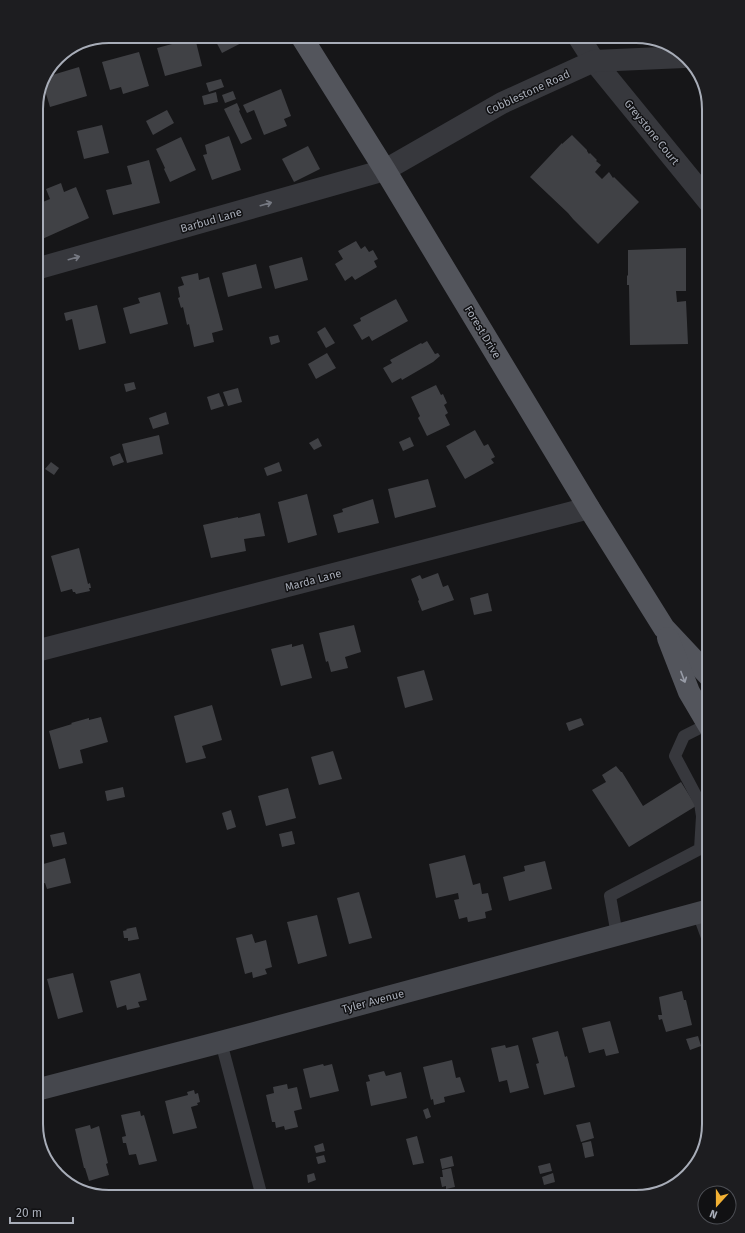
<svg xmlns="http://www.w3.org/2000/svg" width="745" height="1233" font-family="'Fira Sans',sans-serif">
<style>
.building{fill:#404145}
.lines{fill:none;stroke-linecap:round;stroke-linejoin:round}
.lane{stroke:#37383d;stroke-width:12}
.street{stroke:#37383d;stroke-width:22}
.secondary{stroke:#45474d;stroke-width:22}
.primary{stroke:#53555c;stroke-width:22}
.oneway{stroke:#757881}
.oneway2{stroke:#979ba6}
.labels{text-anchor:middle;stroke-width:3;stroke-linejoin:round;paint-order:stroke}
.street-label{font-size:11px;fill:#a8adb8;stroke:#111113}
.rim{fill:none;stroke:#a8adb8;stroke-width:2}
</style>
<rect width="100%" height="100%" fill="#161618"/>
<g class="building">
<path d="M213,36H248L249,39L222,53Z"/>
<path d="M195,38L202,66L165,76L157,48Z"/>
<path d="M139,52L149,86L123,94L121,87L110,90L102,62Z"/>
<path d="M79,67L87,96L50,107L44,87L49,76Z"/>
<path d="M221,79L224,87L209,92L206,83Z"/>
<path d="M281,89L291,116L284,119L287,126L264,135L254,110L247,113L243,105Z"/>
<path d="M233,91L236,99L225,103L222,95Z"/>
<path d="M216,92L218,102L204,105L202,96Z"/>
<path d="M237,103L240,110L239,111L252,139L241,144L224,109Z"/>
<path d="M167,110L174,123L153,135L146,121Z"/>
<path d="M102,125L109,153L84,159L77,131Z"/>
<path d="M572,135L587,150V151L589,154L590,153L597,160L596,161L601,165L595,172L602,179L609,172L613,178L614,177L639,202L598,244L573,219L568,213L530,177L562,143V144Z"/>
<path d="M229,136L241,170L212,180L203,155L207,154L205,145Z"/>
<path d="M181,137L196,170L170,182L164,169L165,168L156,149Z"/>
<path d="M308,146L320,169L294,182L282,159Z"/>
<path d="M149,160L160,203L113,215L106,190L132,184L127,166Z"/>
<path d="M61,183L64,192L76,187L89,218L40,240L36,230V216L42,214L38,204L50,199L46,189Z"/>
<path d="M356,241L361,249L365,246L369,252L373,250L378,259L374,261L377,267L355,280L352,276L345,281L335,264L343,259L338,251Z"/>
<path d="M686,248V291H676L677,302L686,301L688,344L630,345L629,285H627V276L628,275V250Z"/>
<path d="M302,257L308,280L275,289L269,266Z"/>
<path d="M256,264L262,288L228,297L222,273Z"/>
<path d="M198,273L199,280L209,277L223,330L212,333L214,342L194,347L189,324L187,325L183,307L181,308L178,298L180,297L178,287L184,285L181,277Z"/>
<path d="M160,292L168,324L130,334L123,308L140,303L138,298Z"/>
<path d="M396,299L408,321L372,341L369,336L362,340L353,325L361,321L360,318Z"/>
<path d="M97,305L106,343L79,350L72,319L66,321L64,313Z"/>
<path d="M325,327L335,343L326,348L317,332Z"/>
<path d="M278,335L280,342L271,345L269,337Z"/>
<path d="M427,341L435,354L438,353L440,356L433,362L402,380L401,378L392,383L383,368L392,363L390,360L421,343L422,344Z"/>
<path d="M327,353L336,368L316,379L308,364Z"/>
<path d="M134,382L136,389L126,392L124,384Z"/>
<path d="M436,385L441,395L443,394L447,403L444,405L448,413L445,415L450,425L427,436L418,418L420,416L411,397Z"/>
<path d="M238,388L242,402L228,406L223,392Z"/>
<path d="M219,393L224,406L211,410L207,397Z"/>
<path d="M166,412L169,424L153,429L149,418Z"/>
<path d="M475,430L484,446L488,444L495,457L491,459L494,463L465,479L446,446Z"/>
<path d="M159,435L163,454L127,463L122,444Z"/>
<path d="M410,437L414,446L403,451L399,442Z"/>
<path d="M318,438L322,446L314,450L309,443Z"/>
<path d="M120,453L124,462L113,466L110,457Z"/>
<path d="M51,462L59,468L54,475L45,469Z"/>
<path d="M279,462L282,471L267,476L264,468Z"/>
<path d="M428,479L436,507L395,518L388,489Z"/>
<path d="M307,494L317,535L288,543L278,502Z"/>
<path d="M373,499L379,523L338,533L333,515L343,512L342,509Z"/>
<path d="M260,513L265,536L244,539L246,551L211,558L203,525L238,517V518Z"/>
<path d="M79,548L88,584L90,583L91,588H89L90,591L76,594L75,592H73L72,589L61,592L51,556Z"/>
<path d="M438,573L443,587L448,585L454,600L422,611L418,601L419,600L411,579L420,575L422,579Z"/>
<path d="M488,593L492,611L474,615L470,598Z"/>
<path d="M354,625L361,652L345,657L348,668L331,672L328,661L326,662L319,633Z"/>
<path d="M292,644V647L303,644L312,678L281,686L271,649Z"/>
<path d="M424,670L433,700L405,708L397,677Z"/>
<path d="M212,705L222,740L202,746L206,758L186,763L174,716Z"/>
<path d="M101,717L108,742L80,750L83,763L59,769L49,731L72,724L71,723L89,718V720Z"/>
<path d="M581,718L584,725L569,731L566,723Z"/>
<path d="M333,751L342,779L319,785L311,757Z"/>
<path d="M616,766L621,772H622L643,806L681,782L696,806L629,847L592,790L606,782L602,775Z"/>
<path d="M123,787L125,797L107,801L105,791Z"/>
<path d="M288,788L296,818L266,826L258,796Z"/>
<path d="M231,810L236,827L227,830L222,813Z"/>
<path d="M292,831L295,844L282,847L279,834Z"/>
<path d="M64,832L67,844L53,847L50,835Z"/>
<path d="M465,855L473,885L480,883L482,894L488,893L492,910L485,912L486,918L468,922L467,917L459,919L454,900L459,899L458,893L436,898L429,864Z"/>
<path d="M65,858L71,883L47,889L45,883L36,885V866Z"/>
<path d="M545,861L552,889L509,901L503,877L525,871L524,866Z"/>
<path d="M359,892L372,938L349,944L337,898Z"/>
<path d="M317,915L327,956L298,964L287,922Z"/>
<path d="M136,927L139,939L128,941V938H124L123,931L127,930L126,929Z"/>
<path d="M252,934L255,943L266,940L272,967L265,969L267,974L253,978L252,972L245,974L236,938Z"/>
<path d="M73,973L83,1012L58,1019L47,979Z"/>
<path d="M140,973L147,1000L138,1002L140,1007L127,1010L126,1005L117,1008L110,981Z"/>
<path d="M682,991L684,1000H686L692,1025L666,1032L662,1019L659,1020L658,1015H662L659,997Z"/>
<path d="M610,1021L619,1053L606,1056L604,1049L589,1053L582,1028Z"/>
<path d="M558,1031L565,1057L567,1056L575,1087L544,1095L536,1064L539,1063L532,1038Z"/>
<path d="M698,1036L701,1046L690,1050L686,1039Z"/>
<path d="M505,1045L506,1048L518,1045L529,1088L510,1093L507,1080L499,1082L491,1048Z"/>
<path d="M452,1060L456,1078L460,1077L465,1092L444,1097L445,1102L434,1105L433,1099L431,1100L423,1067Z"/>
<path d="M323,1064L324,1066L332,1064L339,1091L310,1098L303,1069Z"/>
<path d="M384,1071L386,1076L401,1072L407,1098L371,1106L366,1082L370,1081L368,1075Z"/>
<path d="M287,1084L288,1089L297,1087L302,1109L294,1111L298,1127L285,1130L284,1126L276,1128L275,1122H272L266,1095L274,1093L273,1087Z"/>
<path d="M194,1090L195,1094L198,1093L200,1102L197,1103L198,1105L191,1107L197,1128L173,1134L165,1101L188,1095L187,1092Z"/>
<path d="M428,1108L431,1117L426,1119L423,1110Z"/>
<path d="M140,1111L141,1116L144,1115L157,1161L139,1165L136,1154L129,1155L126,1143H123L122,1137L126,1136L121,1115Z"/>
<path d="M590,1122L594,1138L581,1142L576,1125Z"/>
<path d="M90,1125L91,1129L99,1126L108,1163L106,1164L109,1175L89,1181L85,1168H84L75,1129Z"/>
<path d="M417,1136L424,1163L413,1165L406,1139Z"/>
<path d="M591,1141L594,1156L585,1158L582,1143Z"/>
<path d="M323,1143L325,1151L316,1153L314,1146Z"/>
<path d="M324,1155L326,1162L318,1164L316,1157Z"/>
<path d="M452,1156L454,1166L442,1169L440,1159Z"/>
<path d="M550,1163L552,1171L540,1174L538,1166Z"/>
<path d="M61,1167L65,1180L54,1169Z"/>
<path d="M451,1168L455,1187L446,1189V1186L442,1187L440,1177H443L442,1170Z"/>
<path d="M314,1173L316,1180L308,1183L307,1175Z"/>
<path d="M553,1173L555,1182L544,1185L542,1177Z"/>
</g>
<g class="lines">
<g class="lane">
<path d="M698,913L709,943"/>
<path d="M617,935L610,896L700,849L702,816L700,803L675,756L684,736L708,724"/>
<path d="M221,1042L262,1197"/>
</g>
<g class="street">
<path d="M578,36L594,61L709,202"/>
<path d="M36,269L385,170L502,103L594,61L684,57"/>
<path d="M36,651L589,508"/>
</g>
<path class="secondary" d="M36,1090L221,1042L709,910"/>
<g class="primary">
<path d="M301,36L385,170L589,508L664,628L709,676"/>
<path d="M668,638L689,692L709,726"/>
</g>
</g>
<defs><path id="oneway-shaft" d="M-6 0H5M1.5-3L5.5 0L1.5 3" fill="none" stroke-width="1.6" stroke-linecap="round" stroke-linejoin="round"/></defs>
<g class="oneway">
<use href="#oneway-shaft" transform="translate(266 204) rotate(-16)"/>
<use href="#oneway-shaft" transform="translate(74 258) rotate(-16)"/>
</g>
<use class="oneway2" href="#oneway-shaft" transform="translate(683 677) rotate(69)"/>
<g class="labels">
<g class="street-label">
<text transform="translate(528 92) rotate(-25)" y="4">Cobblestone Road</text>
<text transform="translate(652 132) rotate(51)" y="4">Greystone Court</text>
<text transform="translate(211 220) rotate(-16)" y="4">Barbud Lane</text>
<text transform="translate(483 332) rotate(59)" y="4">Forest Drive</text>
<text transform="translate(313 580) rotate(-15)" y="4">Marda Lane</text>
<text transform="translate(373 1001) rotate(-15)" y="4">Tyler Avenue</text>
</g>
</g>
<path d="M0 0H745V1233H0ZM109 43H636A66 66 0 0 1 702 109V1124A66 66 0 0 1 636 1190H109A66 66 0 0 1 43 1124V109A66 66 0 0 1 109 43Z" fill="#1d1d20" fill-rule="evenodd"/>
<path class="rim" d="M109 43H636A66 66 0 0 1 702 109V1124A66 66 0 0 1 636 1190H109A66 66 0 0 1 43 1124V109A66 66 0 0 1 109 43Z"/>
<g transform="translate(717 1205) rotate(201)"><circle r="19" fill="#111113" stroke="#4d4f55"/>
<path d="M0-3L7 15L0 10L-7 15Z" fill="#f2b134"/>
<text y="-6" font-size="11" font-weight="bold" text-anchor="middle" fill="#a8adb8">N</text>
</g>
<path d="M10 1217v6h63v-6" fill="none" stroke="#a8adb8" stroke-width="2"/>
<text x="16" y="1217" font-size="12" fill="#a8adb8" stroke="#111113" stroke-width="3" paint-order="stroke">20 m</text>
</svg>
